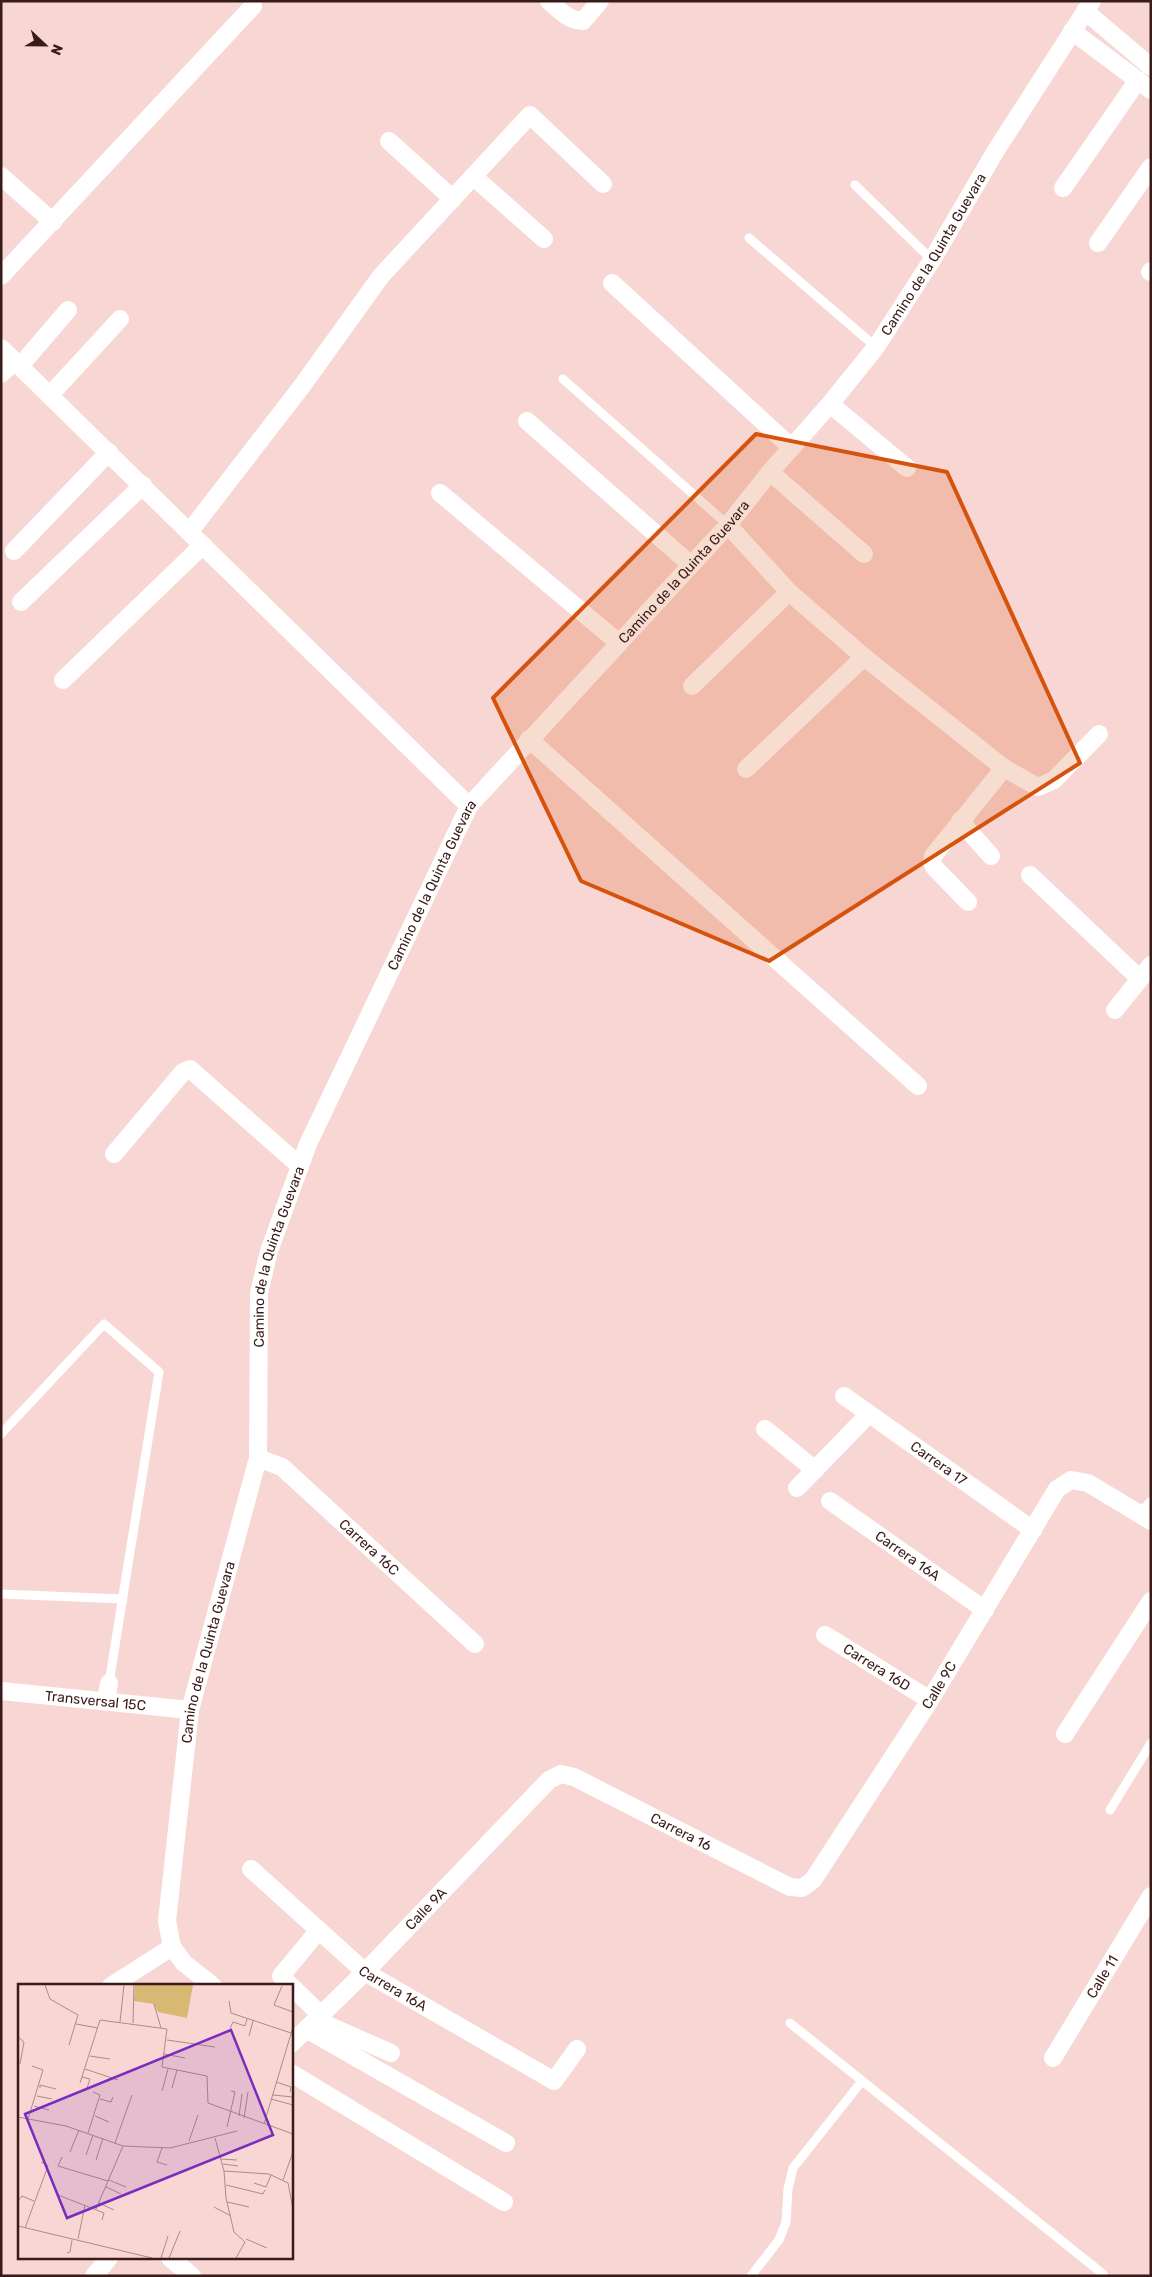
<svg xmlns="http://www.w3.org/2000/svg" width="1152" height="2277" font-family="Rubik,sans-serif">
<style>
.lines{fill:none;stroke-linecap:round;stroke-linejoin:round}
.service{stroke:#fff;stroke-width:9}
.minor{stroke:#fff;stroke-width:18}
.marked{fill:#d6530d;fill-opacity:0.2;stroke:#d6530d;stroke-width:4;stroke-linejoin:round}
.labels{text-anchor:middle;stroke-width:4;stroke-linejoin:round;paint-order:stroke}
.street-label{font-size:14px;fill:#391b19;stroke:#f8d6d3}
.inset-road{fill:none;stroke:#ac8b89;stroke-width:1}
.view{fill:#7b2cbf;fill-opacity:0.15;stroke:#7b2cbf;stroke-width:2.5}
.inset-edge{fill:none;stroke:#391b19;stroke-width:2.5}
</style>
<rect width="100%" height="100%" fill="#f8d6d3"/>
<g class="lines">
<g class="service">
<path d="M855,185L932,260"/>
<path d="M749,238L876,347"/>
<path d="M563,379L728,525"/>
<path d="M1,1434L104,1324L159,1372L109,1683"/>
<path d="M1140,1513L1151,1501"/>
<path d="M1,1594L123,1599"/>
<path d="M1110,1810L1151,1743"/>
<path d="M790,2023L1103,2274"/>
<path d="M751,2276L779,2240L786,2222L788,2189L793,2168L862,2081"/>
</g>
<g class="minor">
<path d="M549,1C560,11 568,20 583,21L600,1"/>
<path d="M1085,11L1151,67"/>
<path d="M1072,31L1151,90"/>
<path d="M389,141L453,199"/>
<path d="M1,176L53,222"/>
<path d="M474,177L544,239"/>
<path d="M1063,188L1138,80"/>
<path d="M1098,243L1151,167"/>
<path d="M1150,272L1151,271"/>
<path d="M1,276L253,6"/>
<path d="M612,283L792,448"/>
<path d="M1,348L469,806"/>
<path d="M20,366L68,310"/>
<path d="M1,374L15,361"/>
<path d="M50,395L120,319"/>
<path d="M830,404L907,468"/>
<path d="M527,421L690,564"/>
<path d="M770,472L864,554"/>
<path d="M440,493L619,643"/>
<path d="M728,525L789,592L864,657L1004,768L1038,787L1054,780L1099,734"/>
<path d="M190,531L302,386L381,276L530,115L603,184"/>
<path d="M14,551L109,452"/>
<path d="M21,602L143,485"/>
<path d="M63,680L203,545"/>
<path d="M692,686L789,592"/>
<path d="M529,739L918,1086"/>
<path d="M746,769L864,657"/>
<path d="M960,821L991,856"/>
<path d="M1030,875L1139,978"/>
<path d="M968,902L934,867L932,862L933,856L1004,768"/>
<path d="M1115,1010L1151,965"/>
<path d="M114,1154L183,1072L190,1069L300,1166"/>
<path id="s1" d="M844,1396L1033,1530"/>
<path d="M765,1429L815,1470"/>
<path id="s2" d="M258,1458L282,1467L475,1644"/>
<path d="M797,1488L869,1414"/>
<path id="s3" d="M830,1501L985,1610"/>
<path id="s4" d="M825,1635L930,1700"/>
<path id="s5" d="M1,1691L190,1710"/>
<path d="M106,1700L109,1683"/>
<path d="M1065,1734L1151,1601"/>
<path id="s6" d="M251,1869L365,1972L554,2081L577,2049"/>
<path d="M111,1986L172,1947"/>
<path id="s7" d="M213,1986L184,1963L172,1947L167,1921L190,1710L258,1458L259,1293L269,1251L308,1144L469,806L728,525L770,472L830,404L876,347L932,260L995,152L1092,1"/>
<path d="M291,1986L281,1976L319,1930"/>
<path d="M291,1986L321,2015"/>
<path d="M316,2020L391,2053"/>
<path d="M306,2029L506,2143"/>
<path id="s8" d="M291,2044L365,1972L549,1780L561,1774L574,1777L790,1887L802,1888L813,1880L930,1700L1057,1489L1071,1480L1088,1483L1151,1521"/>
<path id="s9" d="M1053,2058L1151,1896"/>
<path d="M291,2073L504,2202"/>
<path d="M170,2258L192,2276"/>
<path d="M94,2276L109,2258"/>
</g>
</g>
<path class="marked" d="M756,434L947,472L1080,763L769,961L581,881L493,698Z"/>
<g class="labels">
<g class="street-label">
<text dy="5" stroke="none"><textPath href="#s7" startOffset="1976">Camino de la Quinta Guevara</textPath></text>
<text dy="5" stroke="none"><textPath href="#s7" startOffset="1571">Camino de la Quinta Guevara</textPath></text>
<text dy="5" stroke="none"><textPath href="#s7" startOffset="1166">Camino de la Quinta Guevara</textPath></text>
<text dy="5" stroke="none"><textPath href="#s7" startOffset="761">Camino de la Quinta Guevara</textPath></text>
<text dy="5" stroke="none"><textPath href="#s1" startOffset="116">Carrera 17</textPath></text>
<text dy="5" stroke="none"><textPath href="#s2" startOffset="144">Carrera 16C</textPath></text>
<text dy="5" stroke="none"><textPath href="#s3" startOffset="95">Carrera 16A</textPath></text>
<text dy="5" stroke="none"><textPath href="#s7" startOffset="356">Camino de la Quinta Guevara</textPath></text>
<text dy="5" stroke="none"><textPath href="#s4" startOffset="61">Carrera 16D</textPath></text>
<text dy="5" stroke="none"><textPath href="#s8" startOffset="896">Calle 9C</textPath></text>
<text dy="5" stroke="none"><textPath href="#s5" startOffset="95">Transversal 15C</textPath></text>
<text dy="5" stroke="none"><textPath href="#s8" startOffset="516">Carrera 16</textPath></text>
<text dy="5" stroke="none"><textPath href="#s8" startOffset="191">Calle 9A</textPath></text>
<text dy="5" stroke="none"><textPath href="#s9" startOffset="95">Calle 11</textPath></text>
<text dy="5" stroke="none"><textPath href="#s6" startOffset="186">Carrera 16A</textPath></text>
</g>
</g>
<g transform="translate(18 1984)">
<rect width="275" height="275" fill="#f8d6d3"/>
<path d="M117,1H175L169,34L140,28L136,20L116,17Z" fill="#d9b874"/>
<path class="inset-road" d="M27,1L32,15L60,31L51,61M264,2L256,21L275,28M211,17L213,29L273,49M136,20L143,44M102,38L106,1M115,39L116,1M58,40L80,44M212,44L215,38L227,42L229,35M231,52L235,37M0,53L6,58L2,80M149,56L197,63M146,70L167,74M72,72L92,75M67,85L100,96M64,93L72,95L69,104M258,98L273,103L272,108M62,99L82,36L149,45L144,83L189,92L190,119L275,150M22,104V101L38,105M154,104L159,86M144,107L150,85M255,111L275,113M19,112L34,115M82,115L93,118L95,113M253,115L275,121M16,122L31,126M77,132L91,138M221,132L224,110M0,133L48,142L105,162L152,164L219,147M226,134L230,108M10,135L25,86L14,82M246,140L275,43M209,143L217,108L213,107M70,149L82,111L75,108M197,154L206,187L208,214L216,248L227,258L218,274M171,157L180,131M97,159L114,111M144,164L139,178L149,181M52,168L61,146M68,171L75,151M44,173L40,182L90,197M203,175L219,176M78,176L85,154M205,180L220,182M206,187L251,190L270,199L275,225M91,196L108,203M265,196L275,168M236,199L248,203L253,191M208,201L245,210L247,206M88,203L103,210M40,211L86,229L84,236M0,217L4,212L16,217M209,218L231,223M81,219L96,226M196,223L213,232M78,225L105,162M0,242L134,274M7,244L30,182L23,178M60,255L67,221M228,255L249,264M49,269L52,268L54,256M143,274L150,252M151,274L162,247"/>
<path class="view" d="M213,46L255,151L49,234L7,130Z"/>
<rect width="275" height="275" class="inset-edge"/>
</g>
<rect width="1152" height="2277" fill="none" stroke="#391b19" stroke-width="5"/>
<g transform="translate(45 45) rotate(112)" stroke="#f8d6d3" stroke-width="4" paint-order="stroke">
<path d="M0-4L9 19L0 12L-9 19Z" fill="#391b19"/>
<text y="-8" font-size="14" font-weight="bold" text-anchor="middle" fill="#391b19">N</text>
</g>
</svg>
